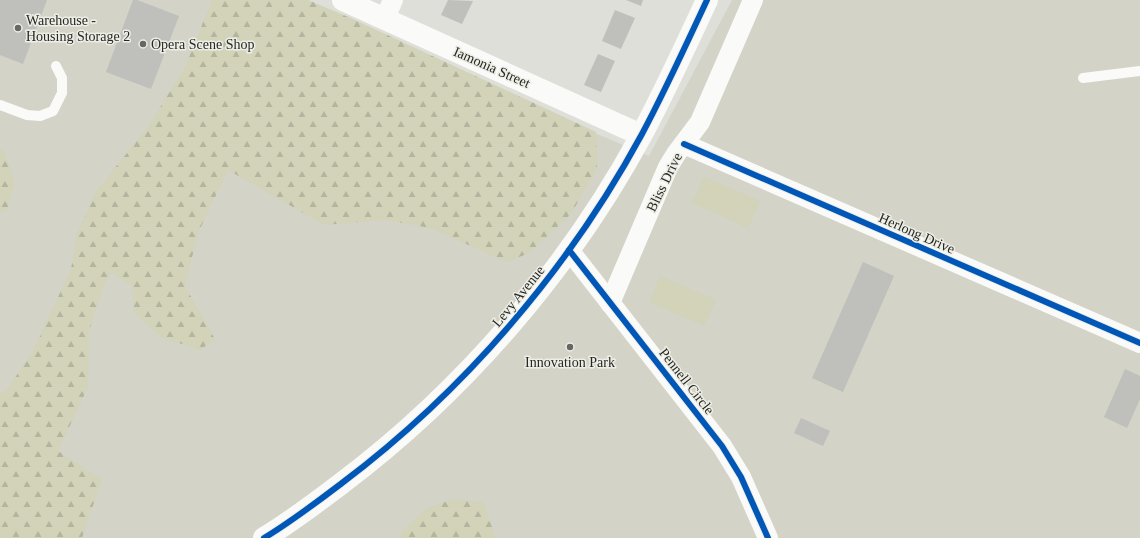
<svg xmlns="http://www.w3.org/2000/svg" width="1140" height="538" font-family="'Times New Roman',serif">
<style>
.built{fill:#d3d3c8}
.green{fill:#d2d3b8}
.forest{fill:url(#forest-firs)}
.building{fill:#bfbfbc}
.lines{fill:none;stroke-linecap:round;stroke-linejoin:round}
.service{stroke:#fafaf9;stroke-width:10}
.minor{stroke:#fafaf9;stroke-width:20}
.tertiary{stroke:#fafaf9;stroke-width:22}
.cycleway-casing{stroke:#edeee5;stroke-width:8}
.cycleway{stroke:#0057b8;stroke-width:6}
.poi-dot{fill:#676763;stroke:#edeee5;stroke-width:1.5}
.labels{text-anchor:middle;stroke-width:3;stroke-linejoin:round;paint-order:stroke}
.poi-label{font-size:14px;fill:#262623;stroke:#edeee5;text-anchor:start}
.street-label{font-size:14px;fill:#262623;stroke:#edeee5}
</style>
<defs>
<pattern id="forest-firs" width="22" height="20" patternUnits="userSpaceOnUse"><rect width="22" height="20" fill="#d2d3b8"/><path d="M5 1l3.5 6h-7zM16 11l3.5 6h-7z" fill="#b4b59e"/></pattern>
</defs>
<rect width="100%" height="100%" fill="#dfdfda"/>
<path class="built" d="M0,0H283L649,156L732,0H1140V538H0Z"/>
<g class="green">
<path d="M704,177L760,201L748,228L692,203Z"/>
<path d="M660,276L716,300L704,326L649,302Z"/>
</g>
<g class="forest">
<path d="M212,0H308L353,19L596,132L597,168L571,214L529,253L507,262L430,228L386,220L324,225L228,170L198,233L185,286L215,339L200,350L161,337L134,313L132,286L111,272L104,285L89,331L88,387L58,451L102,479L82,538H0V393L6,391L33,351L71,269L77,233L97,190L148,127L185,67Z"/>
<path d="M0,149L5,153L15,183L7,210L0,212Z"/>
<path d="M454,499L483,502L496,538H401V532L427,508Z"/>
</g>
<g class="building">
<path d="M0,0H47L23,64L0,55Z"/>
<path d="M133,0H137L179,16L151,89L106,72Z"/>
<path d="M448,0L473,1L462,24L441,15Z"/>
<path d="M626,0H643L641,6Z"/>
<path d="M615,10L635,18L621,49L602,41Z"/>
<path d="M598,54L615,61L601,92L584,85Z"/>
<path d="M863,262L894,276L843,392L812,378Z"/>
<path d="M1125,369L1140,376V399L1127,428L1104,417Z"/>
<path d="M801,418L830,431L823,446L794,433Z"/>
</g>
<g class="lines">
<g class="service">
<path d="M1083,78L1140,71"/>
<path d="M0,105L27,115L40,116L53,111L62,93V78L56,66"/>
</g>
<g class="minor">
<path d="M385,18L393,0"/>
<path d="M684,144L1140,343"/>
<path d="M569,250L722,446L741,477L768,538"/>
<path d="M610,303L668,167L676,154L700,122L753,0"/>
</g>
<g class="tertiary">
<path d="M343,0L641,135"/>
<path d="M264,538C291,522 317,502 342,483C464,391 569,269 642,134C665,91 686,45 707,0"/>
</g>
<g class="cycleway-casing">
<g id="cycleway">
<path d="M684,144L1140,343"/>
<path d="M569,250L722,446L741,477L768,538"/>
<path d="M264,538C291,522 317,502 342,483C464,391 569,269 642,134C665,91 686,45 707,0"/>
</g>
</g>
<use href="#cycleway" class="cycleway"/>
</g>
<g class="poi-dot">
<circle cx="18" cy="28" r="4"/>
<circle cx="143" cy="44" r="4"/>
<circle cx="570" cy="347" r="4"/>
</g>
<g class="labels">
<g class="poi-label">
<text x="26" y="25">Warehouse -<tspan x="26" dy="16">Housing Storage 2</tspan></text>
<text x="151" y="49">Opera Scene Shop</text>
<text x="570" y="367" text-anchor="middle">Innovation Park</text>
</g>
<g class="street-label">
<text transform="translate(492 67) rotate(24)" y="5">Iamonia Street</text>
<text transform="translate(664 182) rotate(-64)" y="5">Bliss Drive</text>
<text transform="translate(917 233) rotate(24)" y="5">Herlong Drive</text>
<text transform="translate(518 296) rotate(-51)" y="5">Levy Avenue</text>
<text transform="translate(687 381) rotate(52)" y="5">Pennell Circle</text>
</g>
</g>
</svg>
